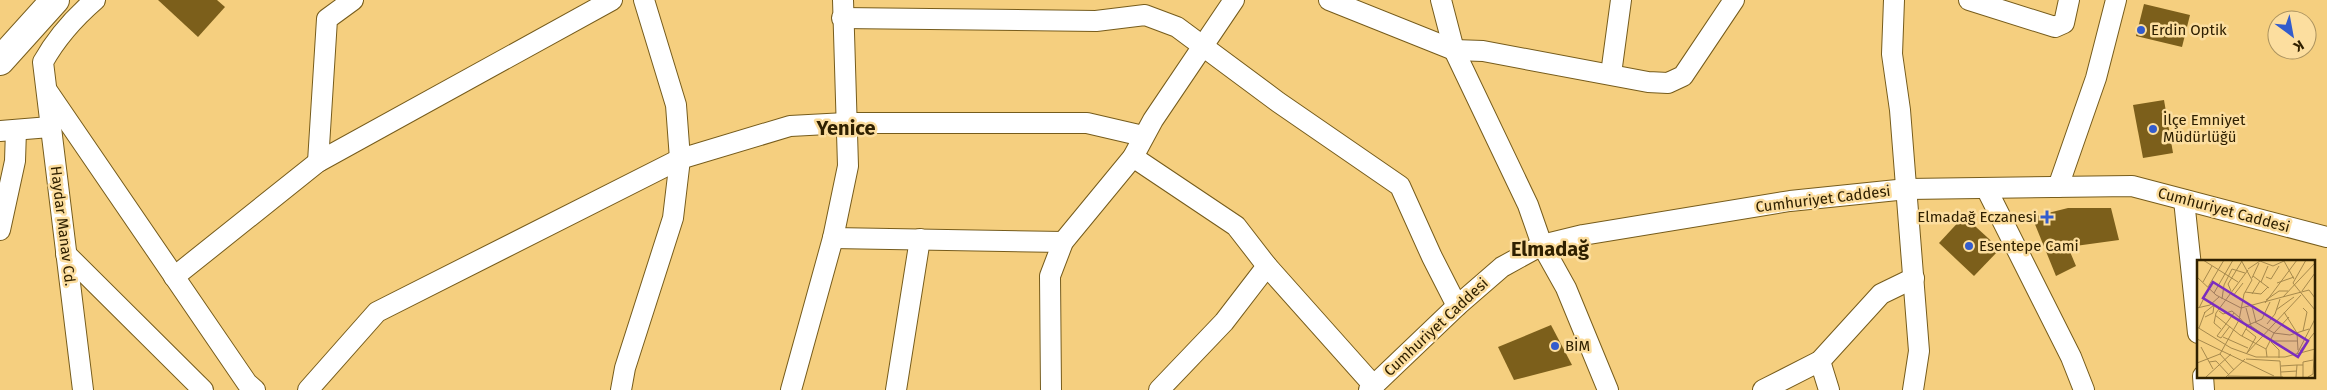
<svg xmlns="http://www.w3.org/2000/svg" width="2327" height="390" font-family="'Fira Sans',sans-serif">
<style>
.building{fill:#7c5f1b}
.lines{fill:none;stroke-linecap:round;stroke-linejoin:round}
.minor-casing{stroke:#765c1c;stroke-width:22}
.highway-casing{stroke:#765c1c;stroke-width:30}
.minor{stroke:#fff;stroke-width:20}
.highway{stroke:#fff;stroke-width:28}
.poi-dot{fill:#335ccc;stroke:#fcde9f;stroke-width:2}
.labels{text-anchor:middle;stroke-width:5;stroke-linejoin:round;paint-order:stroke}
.poi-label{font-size:15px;fill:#2f2000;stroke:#fcde9f;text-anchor:start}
.street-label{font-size:15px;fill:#2f2000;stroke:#fcde9f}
.district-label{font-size:20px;font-weight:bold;fill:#2f2000;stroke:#fcde9f}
.inset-road{fill:none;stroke:#a6894c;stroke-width:1}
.view{fill:#7b2cbf;fill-opacity:0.15;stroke:#7b2cbf;stroke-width:2.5}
.inset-edge{fill:none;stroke:#2f2000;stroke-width:2.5}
</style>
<rect width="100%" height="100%" fill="#f5cf7f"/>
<g class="building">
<path d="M158,0H217L225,7L198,37Z"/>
<path d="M2144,4L2190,15L2182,47L2136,36Z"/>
<path d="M2164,100L2173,153L2143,158L2133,105Z"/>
<path d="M2068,208H2111L2119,240L2068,247L2076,266L2056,276L2032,217Z"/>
<path d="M1964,216L2000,249L1974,276L1939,243Z"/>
<path d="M1551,325L1572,365L1514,380L1498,347Z"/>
</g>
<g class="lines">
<g class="minor-casing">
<g id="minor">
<path d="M1329,0L1454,50L1483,51L1648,82L1668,83L1683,76L1734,0"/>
<path d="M1441,0L1454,50L1528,205L1542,245L1566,288L1608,390"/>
<path d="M1894,0L1892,54L1900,110L1919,351L1913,390"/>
<path d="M1969,0L2055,27L2064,23L2069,0"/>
<path d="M842,18L1096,21L1145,15L1177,27L1278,102L1400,186L1432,257L1457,306"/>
<path d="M1611,74L1621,0"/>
<path d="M48,92L247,383L255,390"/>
<path d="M0,131L50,127"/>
<path d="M1133,157L1236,226L1267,266L1374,386"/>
<path d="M318,162L327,19L353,0"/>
<path d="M2058,187L2096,78L2116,0"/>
<path d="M1986,188L2071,357L2084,390"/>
<path d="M2184,200L2198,333"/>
<path d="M0,230L15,161L16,130"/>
<path d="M833,238L1063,242"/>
<path d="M66,254L203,390"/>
<path d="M174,277L318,162L612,0"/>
<path d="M1820,361L1829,390"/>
<path d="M2203,376L2204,390"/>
<path d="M83,390L43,62C57,37 73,19 95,0"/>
<path d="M308,390L377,312L680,159L790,126L846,123H1087L1143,136"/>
<path d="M621,390L625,368L673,218L680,159L676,105L644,0"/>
<path d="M791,390L833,238L848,166L843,0"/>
<path d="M896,390L920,239"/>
<path d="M1051,390L1050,276L1063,242L1133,157L1153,120L1234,0"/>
<path d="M1159,390L1224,322L1267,266"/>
<path d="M1369,390L1457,306L1502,267L1542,245L1583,235L1790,201L1907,189L2132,186L2327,237"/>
<path d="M1763,390L1820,361L1881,294L1914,278"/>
</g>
</g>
<g class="highway-casing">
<path id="highway" d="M0,61L55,0"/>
</g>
<use href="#minor" class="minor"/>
<use href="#highway" class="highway"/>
</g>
<g class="poi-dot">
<circle cx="2141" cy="30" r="5"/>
<circle cx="2153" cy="129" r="5"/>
<path d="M2044.5 209.5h5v5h5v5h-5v5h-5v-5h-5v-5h5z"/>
<circle cx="1969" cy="246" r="5"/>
<circle cx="1555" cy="346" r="5"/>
</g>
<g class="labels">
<g class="poi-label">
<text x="2151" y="35">Erdin Optik</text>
<text x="2163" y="125">İlçe Emniyet<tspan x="2163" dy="17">Müdürlüğü</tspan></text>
<text x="2037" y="222" text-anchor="end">Elmadağ Eczanesi</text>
<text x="1979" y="251">Esentepe Cami</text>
<text x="1565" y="351">BİM</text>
</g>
<g class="street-label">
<text transform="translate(1823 199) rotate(-7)" y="5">Cumhuriyet Caddesi</text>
<text transform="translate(2224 210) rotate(15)" y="5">Cumhuriyet Caddesi</text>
<text transform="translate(63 226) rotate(83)" y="5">Haydar Manav Cd.</text>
<text transform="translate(1436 327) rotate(-43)" y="5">Cumhuriyet Caddesi</text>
</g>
<g class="district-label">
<text x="846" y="135">Yenice</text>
<text x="1550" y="256">Elmadağ</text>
</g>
</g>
<g transform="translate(2197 260)">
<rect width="118" height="118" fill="#f5cf7f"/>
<path class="inset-road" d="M6,0L41,22M109,0L96,23L118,50M87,1L97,19M51,9L63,1L76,6L87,1M56,16L72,28M0,17L19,35L44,48L112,30L118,38M69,17L74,19L82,6M55,18L62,3M6,22L15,6M64,22L71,6M80,23L97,17M11,27L27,0M34,31L31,24L45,1M105,31L118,13M48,32L64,34L71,27M17,33L36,0M55,34L63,21M36,36L46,23M86,37L118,3M25,39L27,25L35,9L48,13M69,40L82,31H91M68,43L100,0M55,46L59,62M0,48L13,45L22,37M2,48L12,28M49,48L54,66L67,75M79,50L97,37M22,51L26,54L35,51L43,58L50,67L45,76M87,52L100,73L101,90M7,53L17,45L16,53L8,57M18,55L43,75L69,89M58,62L77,73L93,75L112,69M70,64L78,54L83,39M33,66L24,78L20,76L37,53M49,66L65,59L73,42M0,67L34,88L59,97H88L118,89M2,68L8,52M24,69L17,63L19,53L51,10M49,69L59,77L50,93M106,71L110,52L106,48M26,77L51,88M0,79L77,116M74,81H101M74,82L82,90V98M4,87L16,109M103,91L117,73M49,94L104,35M100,94L118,59M70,97L69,89L77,73L92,57M49,99L83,101M83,101L84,117M12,102L19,101L32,115M0,103L23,94M84,106L100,105M37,110L23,94L42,60L47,34L55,20L44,0M84,112L100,111M31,116L86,117M9,117L34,94M29,117L48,99M99,117L100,105H106M106,117V102L116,100M111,117L116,114L118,83"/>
<path class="view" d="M16,22L111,81L101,97L6,38Z"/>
<rect width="118" height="118" class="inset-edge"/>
</g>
<g transform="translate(2292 35) rotate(148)"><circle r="24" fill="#fcde9f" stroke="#aa925f"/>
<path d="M0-4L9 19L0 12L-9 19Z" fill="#335ccc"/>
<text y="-8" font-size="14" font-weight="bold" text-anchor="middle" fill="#2f2000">K</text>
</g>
</svg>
